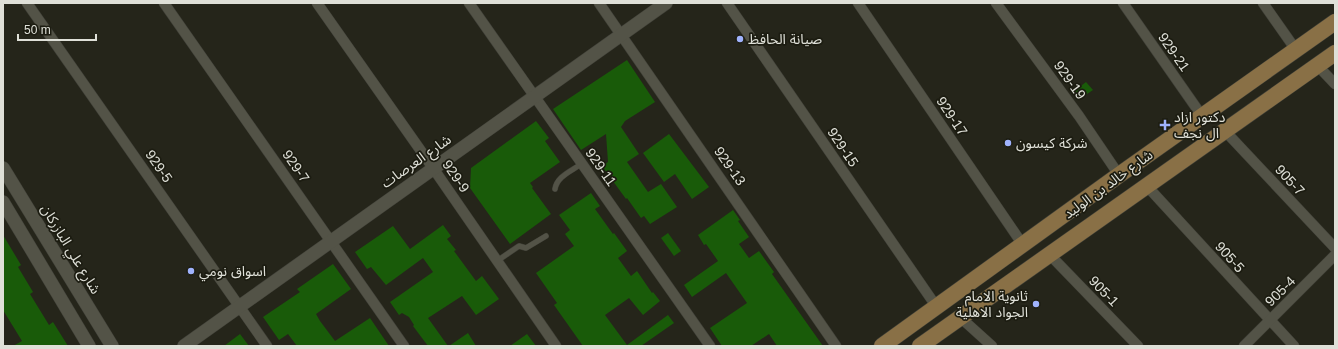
<svg xmlns="http://www.w3.org/2000/svg" width="1338" height="349" font-family="Arial,'Noto Sans Arabic',sans-serif">
<style>
.building{fill:#195b09}
.lines{fill:none;stroke-linecap:round;stroke-linejoin:round}
.service-casing{stroke:#404038;stroke-width:6}
.minor-casing{stroke:#404038;stroke-width:11}
.tertiary-casing{stroke:#404038;stroke-width:14}
.primary-casing{stroke:#404038;stroke-width:17}
.service{stroke:#535347;stroke-width:5}
.minor{stroke:#535347;stroke-width:10}
.tertiary{stroke:#535347;stroke-width:13}
.primary{stroke:#897046;stroke-width:16}
.poi-dot{fill:#a0b3fd;stroke:#1c1c11;stroke-width:1.5}
.labels{text-anchor:middle;stroke-width:3.5;stroke-linejoin:round;paint-order:stroke}
.poi-label{font-size:14px;fill:#dfe0d8;stroke:#1c1c11;text-anchor:start}
.street-label{font-size:14px;fill:#dfe0d8;stroke:#1c1c11}
</style>
<rect width="100%" height="100%" fill="#25251a"/>
<g class="building">
<path d="M627,60L655,102L625,121L621,127L639,154L627,162L648,192L661,184L677,207L650,224L644,216L641,218L627,198L626,199L602,166L608,162L606,134L581,150L553,109Z"/>
<path d="M1086,82L1093,90L1078,100L1073,92Z"/>
<path d="M536,121L549,138L545,141L560,162L530,183L533,187L532,188L551,214L510,244L470,188L471,168Z"/>
<path d="M669,134L709,187L692,199L675,174L664,182L643,153Z"/>
<path d="M591,193L600,206L595,209L613,234L614,233L627,251L618,258L631,276L637,271L652,293L653,292L660,301L643,315L629,298L605,315L627,345L668,315L674,323L641,346H583L554,305L557,303L536,273L574,246L565,234L570,230L559,215Z"/>
<path d="M733,210L740,220L738,221L749,237L739,244L749,258L759,251L774,272L772,274L823,346H777L769,334L751,346H722L710,328L747,303L726,273L692,297L684,285L718,261L706,244L704,245L698,235Z"/>
<path d="M443,225L451,236L447,239L456,250L454,251L476,281L482,276L499,299L476,315L462,296L428,318L448,346H428L413,326L414,325L409,317L402,313L399,315L390,302L433,272L423,258L386,285L371,267L367,269L355,252L393,226L410,249Z"/>
<path d="M668,233L681,251L674,256L661,238Z"/>
<path d="M3,235L21,265L18,267L33,292L30,294L49,325L53,322L68,346H13L22,341L3,310Z"/>
<path d="M333,264L351,289L316,314L320,321L335,341L370,318L389,346H297L288,334L279,340L263,317L300,292L297,289Z"/>
<path d="M468,333L476,346H449Z"/>
<path d="M240,334L249,346H224Z"/>
<path d="M527,334L536,346H510Z"/>
</g>
<g class="lines">
<g class="service-casing">
<g id="service">
<path d="M555,189C557,176 572,171 581,164"/>
<path d="M497,261L519,246L526,248L546,236"/>
</g>
</g>
<g class="minor-casing">
<g id="minor">
<path d="M27,3L267,346"/>
<path d="M164,3L404,346"/>
<path d="M317,3L433,168L556,346"/>
<path d="M469,3L710,346"/>
<path d="M599,3L836,346"/>
<path d="M727,3L936,306"/>
<path d="M858,3L1023,245"/>
<path d="M996,3L1079,116L1119,175"/>
<path d="M1123,3L1202,116"/>
<path d="M1263,3L1296,50"/>
<path d="M1317,65L1335,84"/>
<path d="M1225,131L1335,248"/>
<path d="M1146,185L1294,346"/>
<path d="M1050,255L1138,346"/>
<path d="M961,318L992,346"/>
<path d="M1244,346L1335,255"/>
</g>
</g>
<g class="tertiary-casing">
<g id="tertiary">
<path d="M3,168L112,346"/>
<path d="M3,202L89,346"/>
<path d="M184,346L666,3"/>
</g>
</g>
<g class="primary-casing">
<g id="primary">
<path d="M882,346L1119,175L1335,22"/>
<path d="M920,346L1335,53"/>
</g>
</g>
<use href="#service" class="service"/>
<use href="#minor" class="minor"/>
<use href="#tertiary" class="tertiary"/>
<use href="#primary" class="primary"/>
</g>
<g class="poi-dot">
<circle cx="740" cy="39" r="4"/>
<path d="M1163 119h4v4h4v4h-4v4h-4v-4h-4v-4h4z"/>
<circle cx="1008" cy="143" r="4"/>
<circle cx="191" cy="271" r="4"/>
<circle cx="1036" cy="304" r="4"/>
</g>
<g class="labels">
<g class="poi-label">
<text x="748" y="44">صيانة الحافظ</text>
<text x="1174" y="122">دكتور ازاد<tspan x="1174" dy="16">ال نجف</tspan></text>
<text x="1016" y="148">شركة كيسون</text>
<text x="199" y="276">اسواق نومي</text>
<text x="1028" y="301" text-anchor="end">ثانوية الامام<tspan x="1028" dy="16">الجواد الاهلية</tspan></text>
</g>
<g class="street-label">
<text transform="translate(1174 52) rotate(55)" y="5">929-21</text>
<text transform="translate(1070 80) rotate(54)" y="5">929-19</text>
<text transform="translate(952 116) rotate(56)" y="5">929-17</text>
<text transform="translate(843 147) rotate(56)" y="5">929-15</text>
<text transform="translate(416 161) rotate(-35)" y="5">شارع العرصات</text>
<text transform="translate(159 166) rotate(55)" y="5">929-5</text>
<text transform="translate(296 166) rotate(55)" y="5">929-7</text>
<text transform="translate(730 166) rotate(55)" y="5">929-13</text>
<text transform="translate(601 167) rotate(55)" y="5">929-11</text>
<text transform="translate(456 176) rotate(55)" y="5">929-9</text>
<text transform="translate(1290 180) rotate(47)" y="5">905-7</text>
<text transform="translate(1108 184) rotate(-36)" y="5">شارع خالد بن الوليد</text>
<text transform="translate(71 249) rotate(59)" y="5">شارع علي البازركان</text>
<text transform="translate(1230 257) rotate(48)" y="5">905-5</text>
<text transform="translate(1104 291) rotate(46)" y="5">905-1</text>
<text transform="translate(1280 291) rotate(-45)" y="5">905-4</text>
</g>
</g>
<rect width="1338" height="349" fill="none" stroke="#dfe0d8" stroke-width="8"/>
<path d="M18 34v6h78v-6" fill="none" stroke="#dfe0d8" stroke-width="2"/>
<text x="24" y="34" font-size="12" fill="#dfe0d8" stroke="#1c1c11" stroke-width="3" paint-order="stroke">50 m</text>
</svg>
